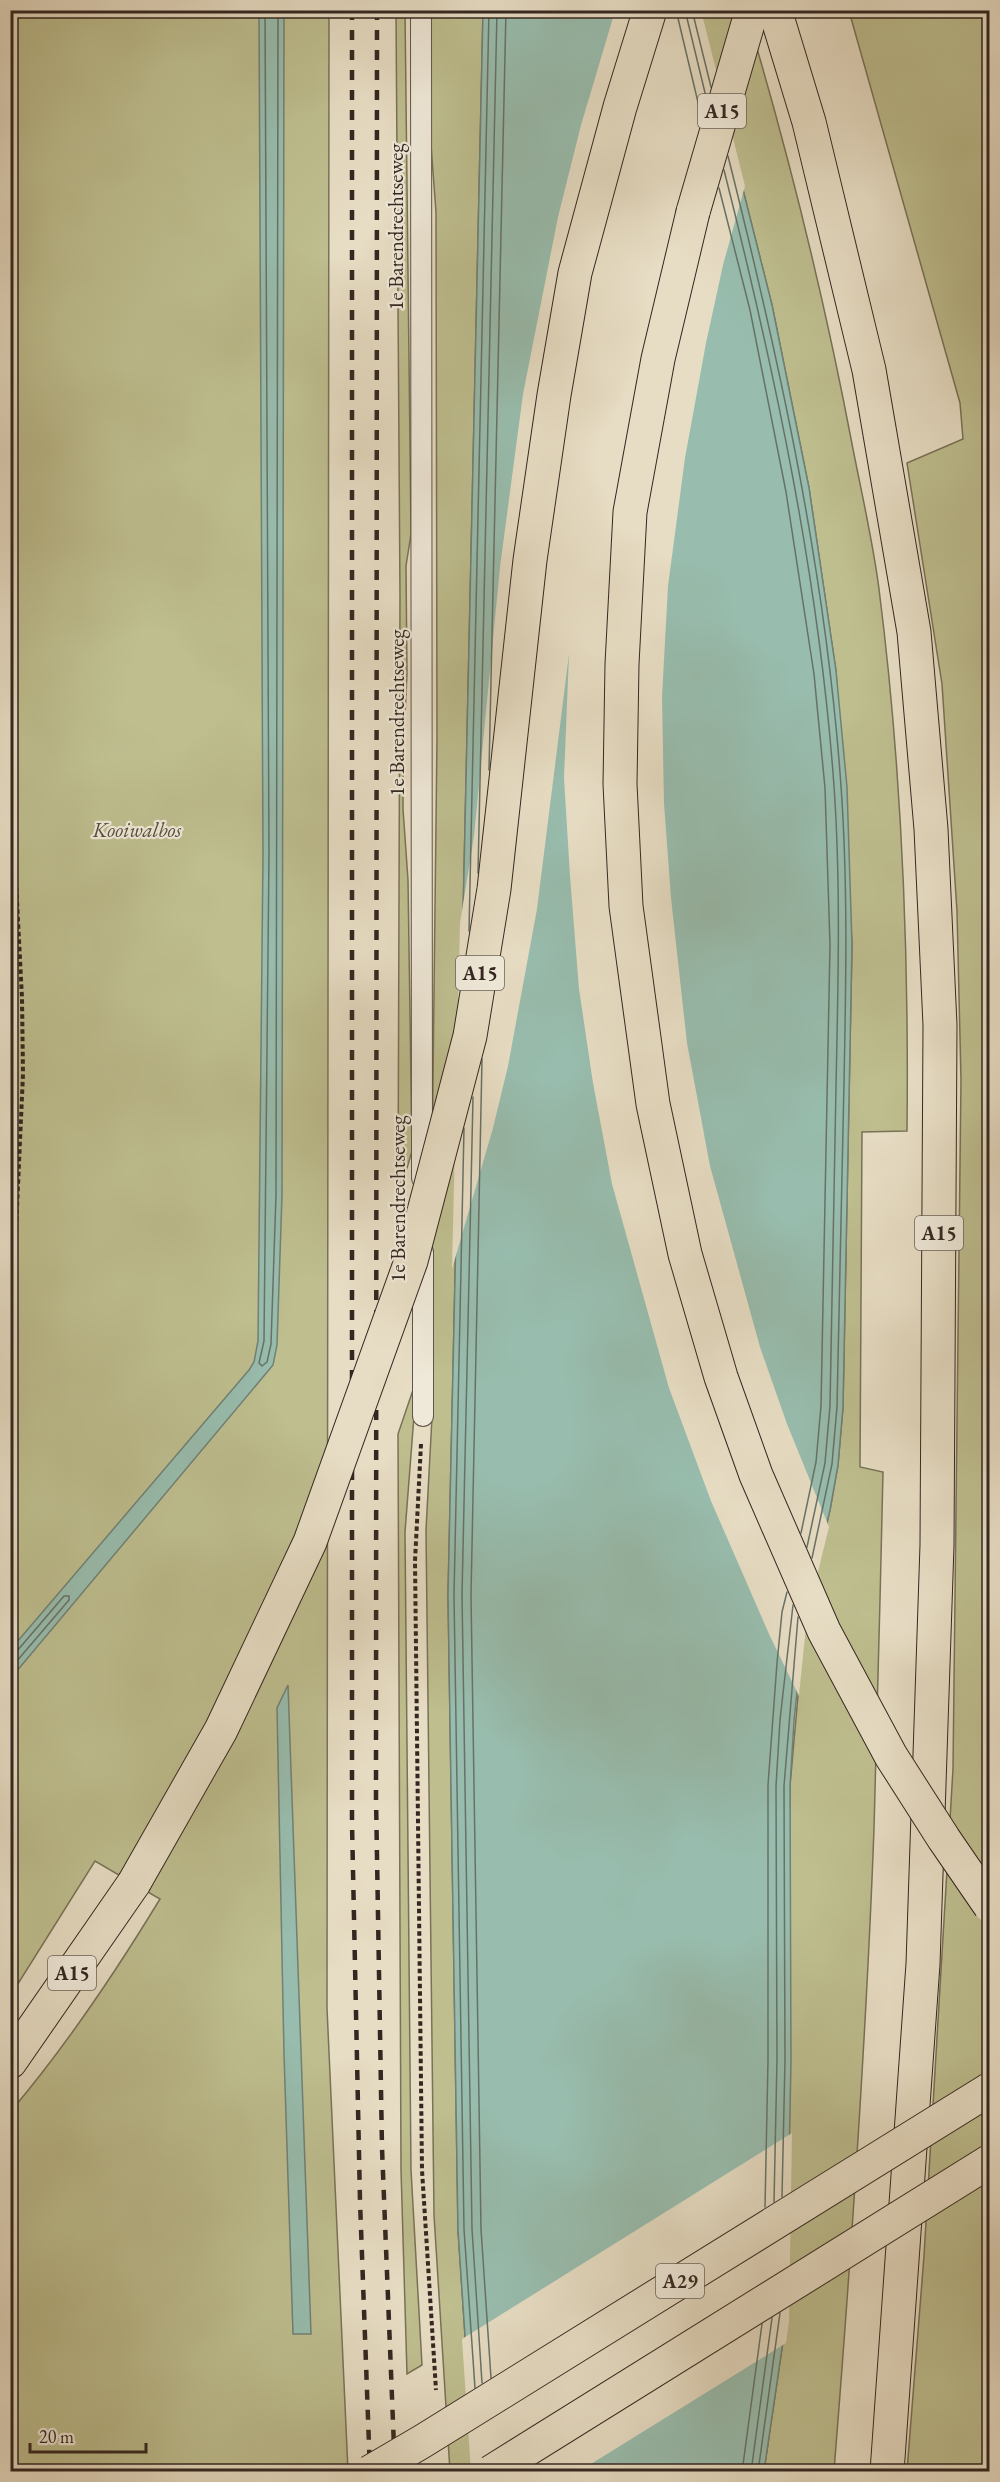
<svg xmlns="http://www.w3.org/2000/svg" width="1000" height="2482" font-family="'EB Garamond',serif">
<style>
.green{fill:#bebe8f;stroke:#797258;stroke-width:1.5}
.water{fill:#98bdae;stroke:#708176;stroke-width:1.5}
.pier{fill:#e7ddc4}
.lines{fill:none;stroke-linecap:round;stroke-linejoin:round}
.shore{stroke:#667268;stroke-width:1.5}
.service-casing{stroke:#61544a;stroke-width:22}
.motorway-casing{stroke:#342721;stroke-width:35}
.path{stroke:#342721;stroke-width:4;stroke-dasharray:4.5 3;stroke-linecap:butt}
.service{stroke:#efe9d9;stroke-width:20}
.motorway{stroke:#e7ddc4;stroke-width:33}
.rail{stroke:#342721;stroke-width:4.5;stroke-dasharray:10 10;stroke-linecap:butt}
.motorway-bridge-casing{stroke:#342721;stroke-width:35;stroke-linecap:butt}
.motorway-bridge{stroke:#e7ddc4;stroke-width:33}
.labels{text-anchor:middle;stroke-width:4.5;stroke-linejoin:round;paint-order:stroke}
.shield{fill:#efe9d9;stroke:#6c6158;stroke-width:1.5}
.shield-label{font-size:20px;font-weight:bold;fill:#342721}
.street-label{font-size:21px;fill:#342721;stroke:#efe9d9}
.park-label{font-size:21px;font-style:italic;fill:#564d3c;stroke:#efe9d9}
</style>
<rect width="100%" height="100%" fill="#e7ddc4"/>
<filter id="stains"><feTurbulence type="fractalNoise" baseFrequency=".00333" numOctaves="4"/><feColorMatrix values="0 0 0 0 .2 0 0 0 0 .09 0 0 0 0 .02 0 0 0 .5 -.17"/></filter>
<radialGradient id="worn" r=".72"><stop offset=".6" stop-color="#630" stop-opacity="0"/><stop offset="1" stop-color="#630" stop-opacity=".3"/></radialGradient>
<g class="green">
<path d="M10,11H329L327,2008L348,2471H11V2111C67,2045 115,1973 160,1899L95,1861L11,1995Z"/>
<path d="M396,11H405L411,534L406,566L407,674L403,756V809L408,880L412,1151L398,1199L400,596Z"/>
<path d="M431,11H483L448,1595L458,2230L474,2472L450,2471L434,2215L426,1530L432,1417L430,1335L437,738L436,212L430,132Z"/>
<path d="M698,11H746C789,155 825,301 853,449C862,495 873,542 879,589C902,769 909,950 907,1131L862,1132L860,1467L883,1472C880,1591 878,1710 874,1829C866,2044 851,2258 834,2471H764L786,2321L790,1786L805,1616L830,1510L838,1465L843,1407L852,945L836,671L809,488L772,305Z"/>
<path d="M849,11H989V2471H907L924,2256L953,1769L961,1080L957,911L942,684L907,463L963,439L960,403Z"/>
<path d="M414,1387V1416L405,1532L411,2170L422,2365L407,2374L401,2170L398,1434Z"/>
</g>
<g class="water">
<path d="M259,11H284L282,1195L277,1345L273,1365L263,1377L11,1678V1649L249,1370L254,1362L258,1341L263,855Z"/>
<path d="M483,11H698L772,305L809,488L836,671L847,787L852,945L843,1407L838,1465L830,1510L805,1616L794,1721L790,1786L791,2060L786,2321L764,2471H474L458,2230L448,1595Z"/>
<path d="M288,1685L311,2334H293L284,2054L277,1708Z"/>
</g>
<g class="pier">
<path d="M701,10L745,186L723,265L706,343L685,458L668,586L662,697L664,803L671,898L687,1043L710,1166L760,1347L787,1424L829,1527L807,1616L799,1696L769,1634L711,1501L669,1388L612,1184L593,1083L579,989L570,876L564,778L569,654L537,909L508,1066L493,1128L452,1269L460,923L474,836L500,567L523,394L558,217L581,125L615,11Z"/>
<path d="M792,2133L789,2321L786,2343L578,2472H471L462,2339Z"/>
</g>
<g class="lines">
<g class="shore">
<path d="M265,10L269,855L264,1341L259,1363L262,1366L267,1362L271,1344L276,1195L278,10"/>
<path d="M676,10L702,119"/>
<path d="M685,10L707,101"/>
<path d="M692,10L711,87"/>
<path d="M728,156C780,363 826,573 841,786C848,885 846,984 844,1083C841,1191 839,1299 837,1407L832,1464L812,1558"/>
<path d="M724,170C775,372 819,578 834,786C841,886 838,987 836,1087C834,1193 832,1300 830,1406L825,1463L807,1547"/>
<path d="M719,188L750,310L786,492L814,674L825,788L830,945L821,1406L816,1462L801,1533"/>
<path d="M489,770L506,10"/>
<path d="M478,873L497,10"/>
<path d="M469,931L489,10"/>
<path d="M482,1059L471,1595L481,2229L491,2378"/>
<path d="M473,1097L462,1595L472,2229L482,2383"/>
<path d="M464,1128L454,1595L464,2229L475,2388"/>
<path d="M10,1653L17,1651L64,1596H69V1600L10,1669"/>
<path d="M782,2197L785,2060L784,1786L798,1617"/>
<path d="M774,2202L777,2060L776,1786L780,1720L793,1605"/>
<path d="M765,2207L768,2060V1785L777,1663L782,1612L787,1592"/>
<path d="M742,2472L762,2324"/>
<path d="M751,2472L772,2318"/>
<path d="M758,2472L780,2313"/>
</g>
<g class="service-casing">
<g id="service">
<path d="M421,10L422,1178"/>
<path d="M423,1252V1416"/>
</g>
</g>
<g class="motorway-casing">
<g id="motorway">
<path d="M775,10L809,122L869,370L914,632L931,829L940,1025L937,1545L923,1964L887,2472"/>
<path d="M693,212L752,10"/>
<path d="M10,2062L134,1883"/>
</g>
</g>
<g class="path">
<path d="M10,874L16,882L22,998L23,1074L14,1274L10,1302"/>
<path d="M421,1444L415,1561L422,2170L436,2390"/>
</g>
<use href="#service" class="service"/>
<use href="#motorway" class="motorway"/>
<g class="rail">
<path d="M352,10V1823L360,2201L370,2472"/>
<path d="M377,10L376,1798L382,2148L395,2472"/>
</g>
<g class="motorway-bridge-casing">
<g id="motorway-bridge">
<path d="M693,212L658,359L630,512L622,664L620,784L626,906L653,1104L685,1254L721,1377L756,1475L824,1631L891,1756L944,1839L990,1906"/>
<path d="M134,1883L221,1730L310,1542L411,1261L470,1036L494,889L530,560L554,395L575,273L620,107L650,10"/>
<path d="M370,2472L423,2441L990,2089"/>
<path d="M491,2472L990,2161"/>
</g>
</g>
<use href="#motorway-bridge" class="motorway-bridge"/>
</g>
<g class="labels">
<g class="shield">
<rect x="698" y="94" width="48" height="34" rx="4.5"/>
<rect x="456" y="956" width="48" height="34" rx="4.5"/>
<rect x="915" y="1216" width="48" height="34" rx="4.5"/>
<rect x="48" y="1956" width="48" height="34" rx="4.5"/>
<rect x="656" y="2264" width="48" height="34" rx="4.5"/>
</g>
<g class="shield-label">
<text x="722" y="118">A15</text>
<text x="480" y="980">A15</text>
<text x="939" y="1240">A15</text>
<text x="72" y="1980">A15</text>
<text x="680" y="2288">A29</text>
</g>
<g class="street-label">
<text transform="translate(396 227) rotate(-90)" y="7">1e Barendrechtseweg</text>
<text transform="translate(397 713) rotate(-90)" y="7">1e Barendrechtseweg</text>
<text transform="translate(398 1199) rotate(-90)" y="7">1e Barendrechtseweg</text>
</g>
<g class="park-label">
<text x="137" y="837">Kooiwalbos</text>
</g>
</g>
<rect width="1000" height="2482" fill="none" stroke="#e7ddc4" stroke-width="36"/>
<rect x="12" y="12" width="976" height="2458" fill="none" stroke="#342721" stroke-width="3"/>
<rect x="18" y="18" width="964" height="2446" fill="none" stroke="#342721" stroke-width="1.5"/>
<path d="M30 2443v9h116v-9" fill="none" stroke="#342721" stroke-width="3"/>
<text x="39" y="2443" font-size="18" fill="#342721" stroke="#efe9d9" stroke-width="4.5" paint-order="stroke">20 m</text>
<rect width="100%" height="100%" filter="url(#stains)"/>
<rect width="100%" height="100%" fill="url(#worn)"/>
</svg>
